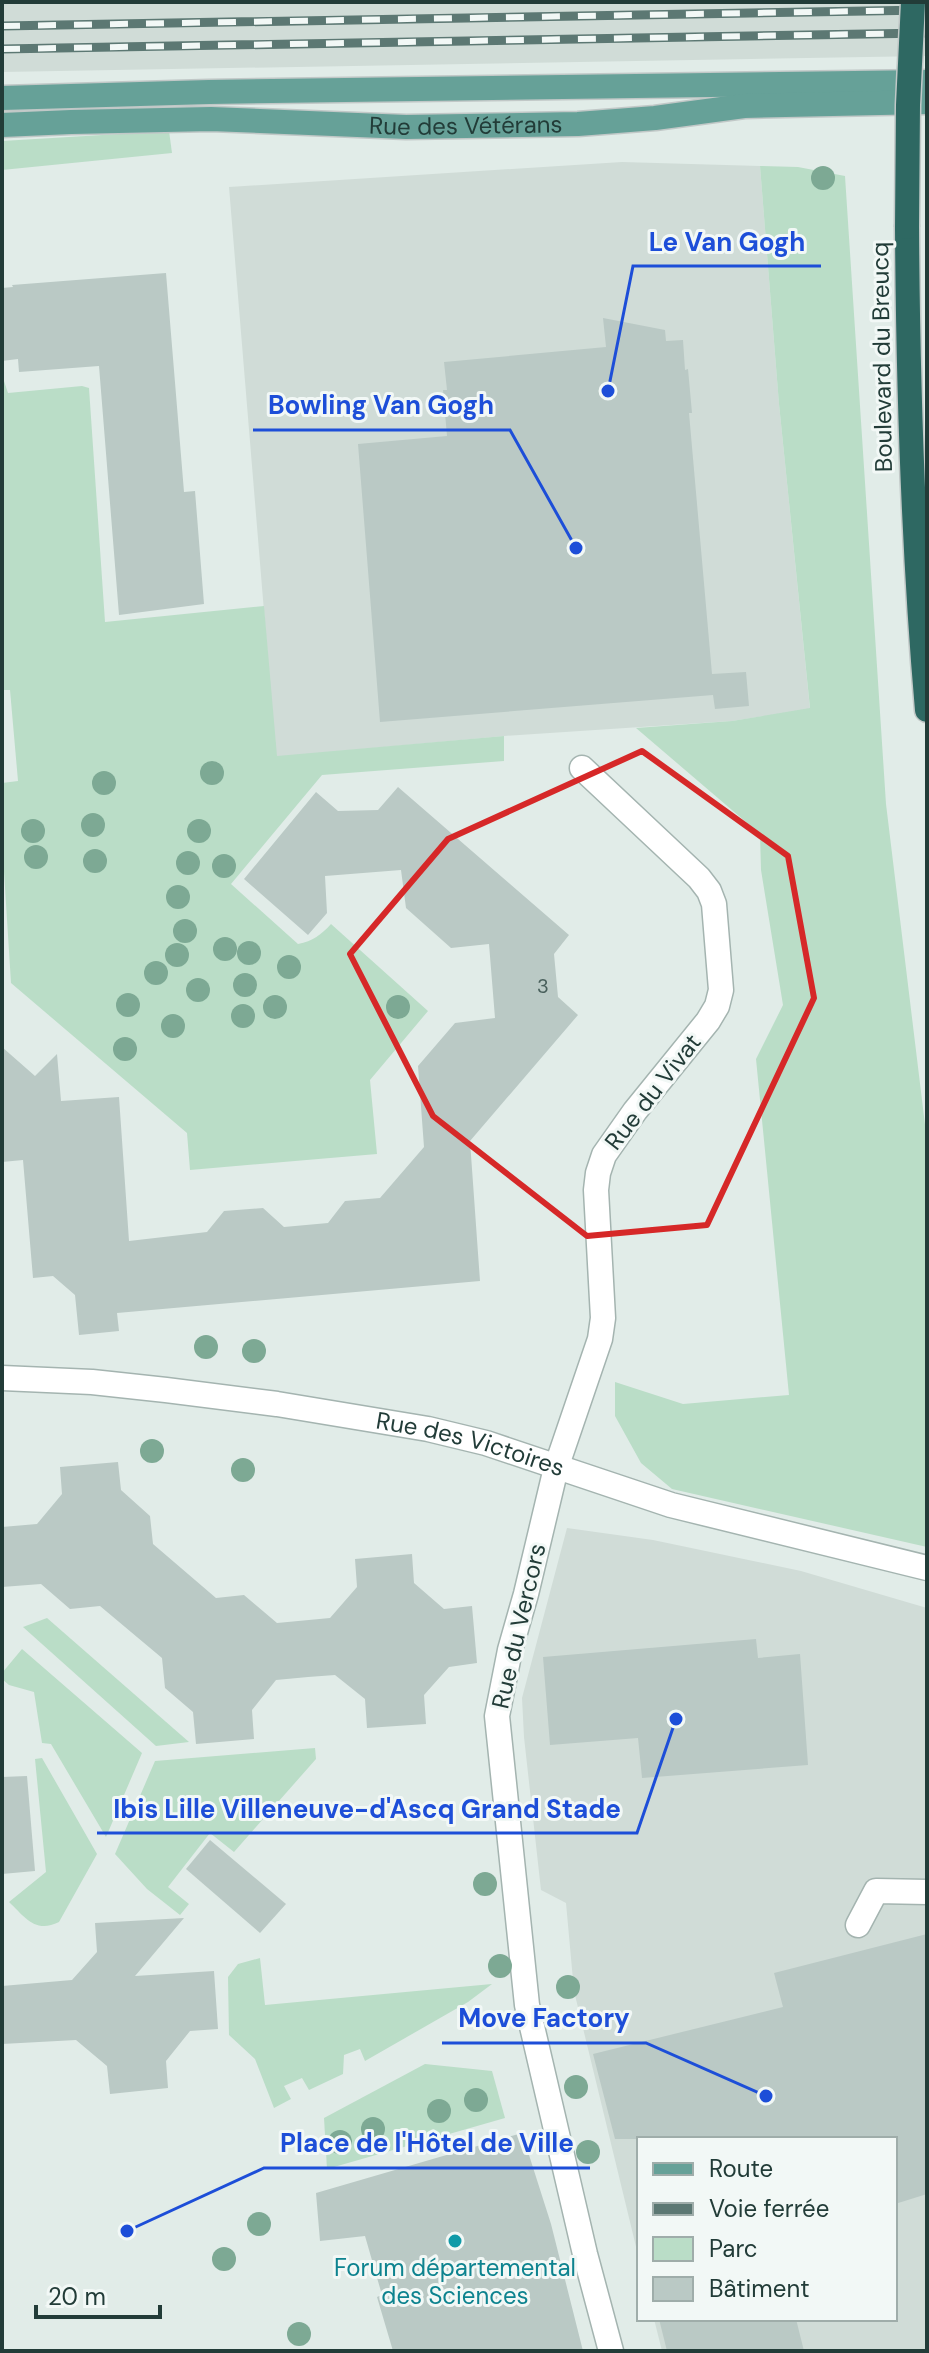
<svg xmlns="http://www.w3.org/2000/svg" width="929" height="2353" font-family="'DM Sans',sans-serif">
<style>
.built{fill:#d0dcd7}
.green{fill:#baddc7}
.building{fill:#bac9c5}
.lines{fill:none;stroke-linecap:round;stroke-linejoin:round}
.minor-casing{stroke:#a4b4b0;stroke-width:27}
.major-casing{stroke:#c1c8c7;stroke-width:27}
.highway-casing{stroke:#c1c8c7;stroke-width:27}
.minor{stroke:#fff;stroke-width:24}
.major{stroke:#66a198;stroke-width:24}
.highway{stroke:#2e6862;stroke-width:24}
.rail-casing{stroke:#5c7873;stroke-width:9}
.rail{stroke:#f2f8f6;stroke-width:6;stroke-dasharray:18;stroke-linecap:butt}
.highway-bridge-casing{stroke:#c1c8c7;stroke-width:27;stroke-linecap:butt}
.highway-bridge{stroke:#2e6862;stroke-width:24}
.tree{fill:#7da994}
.marked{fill:none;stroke:#d62828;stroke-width:6;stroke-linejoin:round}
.culture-dot{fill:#0f9aa8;stroke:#f2f8f6;stroke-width:3}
.labels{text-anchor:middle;stroke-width:6;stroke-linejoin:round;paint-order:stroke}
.number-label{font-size:20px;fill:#485f5b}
.street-label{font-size:24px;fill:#223c38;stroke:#f2f8f6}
.culture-label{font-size:24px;fill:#0d838f;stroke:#f2f8f6}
.leader{fill:none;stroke:#1d4ed8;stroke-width:3}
.callout-dot{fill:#1d4ed8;stroke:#f2f8f6;stroke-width:3}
.callout-label{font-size:26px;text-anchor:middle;font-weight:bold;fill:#1d4ed8;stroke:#f2f8f6;stroke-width:6;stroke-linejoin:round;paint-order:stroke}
</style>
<rect width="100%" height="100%" fill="#e1ece8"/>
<g class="built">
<path d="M2,2H927V56L2,72Z"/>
<path d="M622,162L760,166L779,404L810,709L732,721L504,736L276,757L229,187Z"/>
<path d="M567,1528L653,1540L801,1571L927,1608V2351H662L654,2319H895V2139H639V2259L574,1991L566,1903L541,1890L524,1737L522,1698Z"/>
</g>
<g class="green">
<path d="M169,131L172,153L2,170V141Z"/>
<path d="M760,166L798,167L845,176L886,804L927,1141V1547L672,1489L641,1463L615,1416V1382L683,1404L789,1395L756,1059L783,1005L761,870L760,834L636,728L732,721L810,708L779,404Z"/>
<path d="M4,381L8,393L82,386L89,388L105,622L264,606L277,756L504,736V761L322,775L231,884L298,944C313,941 321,935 331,924L428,1011L370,1080L377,1154L190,1170L187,1133L11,983L2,840V783L18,781L10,690H2V382Z"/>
<path d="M47,1618L189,1742L156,1746L23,1627Z"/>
<path d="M22,1649L142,1753L106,1837L51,1744L42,1743L34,1692L9,1685L2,1679V1673Z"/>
<path d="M315,1748L316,1759L234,1852L210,1833L168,1887L189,1904L180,1915L147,1889L115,1854L155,1761Z"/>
<path d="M42,1758L97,1854L59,1922C35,1934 25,1917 9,1902L46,1872L35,1759Z"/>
<path d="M260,1958L265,2005L492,1984L468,2002L365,2061L360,2049L344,2055L343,2074L309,2090L302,2078L284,2086L291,2099L274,2108L255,2059L229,2035L228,1977L238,1964Z"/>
<path d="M425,2064L492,2071L505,2118L327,2169L324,2118Z"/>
</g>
<g class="building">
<path d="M166,273L184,492L195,491L204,604L119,615L99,366L19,372L18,359L2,361V288L13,287L12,285Z"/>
<path d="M603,318L665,330L666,341L683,340L685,370L688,369L692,413H689L712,674L746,672L749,706L715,709L713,695L380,722L358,444L447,436L443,390H447L444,362L606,347Z"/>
<path d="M398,787L569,935L554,954L558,997L578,1015L470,1141L480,1281L117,1313L119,1331L79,1335L75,1295L53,1276L33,1278L23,1160L2,1162V1047L35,1076L57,1054L61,1101L119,1097L129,1241L207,1232L224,1211L263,1208L284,1227L328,1223L345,1201L380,1198L424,1147L418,1066L455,1023L495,1018L489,944L451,948L406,908L401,870L325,876L327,913L308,935L244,879L316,792L338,811L378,810Z"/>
<path d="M118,1462L121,1490L150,1516L153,1544L216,1598L244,1595L277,1623L330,1618L357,1587L355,1559L412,1554L414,1583L444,1609L472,1606L477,1663L449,1667L424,1695L426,1724L367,1728L365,1699L335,1675L308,1677L276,1680L252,1710L254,1739L196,1744L193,1712L165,1688L162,1658L100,1606L70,1609L41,1584L2,1587V1527L37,1524L62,1494L60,1467Z"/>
<path d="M756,1639L758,1658L800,1654L808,1765L642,1778L638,1738L550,1745L543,1657Z"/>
<path d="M27,1776L35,1871L2,1874V1777Z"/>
<path d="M210,1840L286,1904L260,1933L186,1869Z"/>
<path d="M184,1918L135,1976L214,1971L218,2029L190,2031L166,2061L168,2088L110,2094L107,2066L76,2040L2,2044V1986L72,1980L97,1952L95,1923Z"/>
<path d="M927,1934V2194L895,2204V2139H615L593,2054L783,2007L774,1973Z"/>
<path d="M522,2133L551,2224L583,2351H393L377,2297L382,2295L365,2236L320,2241L316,2193Z"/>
<path d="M659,2319H796L804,2351H667Z"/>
</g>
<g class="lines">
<g class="minor-casing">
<g id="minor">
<path d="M582,768L699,878L709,891L714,904L721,990L717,1006L708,1021L635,1111L604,1155L598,1173L596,1190L603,1318L600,1339L556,1468L526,1594L510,1650L497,1716L527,2005L585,2254L611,2351"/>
<path id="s1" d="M2,1378L92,1382L166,1390L277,1404L428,1429L486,1443L671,1505L927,1568"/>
<path d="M858,1925L876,1891L927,1892"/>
</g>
</g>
<g class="major-casing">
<g id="major">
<path d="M2,98L209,92L927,82"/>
<path id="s2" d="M2,125L71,122L211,119L406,127L578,124L655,118L744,106L927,102"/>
</g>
</g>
<g class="highway-casing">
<path id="highway" d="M907,227C908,389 913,549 927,710"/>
</g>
<use href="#minor" class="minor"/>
<use href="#major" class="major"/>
<use href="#highway" class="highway"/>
<g class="rail-casing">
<g id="rail">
<path d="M2,26L927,10"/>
<path d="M2,49L927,33"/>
</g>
</g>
<use href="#rail" class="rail"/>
<g class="highway-bridge-casing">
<path id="highway-bridge" d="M907,227L908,105L913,2"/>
</g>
<use href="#highway-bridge" class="highway-bridge"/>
</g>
<g class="tree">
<circle cx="823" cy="178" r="12"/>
<circle cx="212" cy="773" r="12"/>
<circle cx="104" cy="783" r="12"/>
<circle cx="93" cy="825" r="12"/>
<circle cx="33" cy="831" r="12"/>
<circle cx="199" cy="831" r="12"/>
<circle cx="36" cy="857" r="12"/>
<circle cx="95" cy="861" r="12"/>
<circle cx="188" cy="863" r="12"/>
<circle cx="224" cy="866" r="12"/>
<circle cx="178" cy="897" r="12"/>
<circle cx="185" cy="931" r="12"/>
<circle cx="225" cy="949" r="12"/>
<circle cx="249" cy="953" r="12"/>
<circle cx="177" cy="955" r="12"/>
<circle cx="289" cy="967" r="12"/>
<circle cx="156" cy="973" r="12"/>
<circle cx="245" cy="985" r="12"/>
<circle cx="198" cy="990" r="12"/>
<circle cx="128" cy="1005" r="12"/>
<circle cx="275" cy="1007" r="12"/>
<circle cx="398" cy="1007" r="12"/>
<circle cx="243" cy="1016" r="12"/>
<circle cx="173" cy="1026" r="12"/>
<circle cx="125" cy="1049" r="12"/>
<circle cx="206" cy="1347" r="12"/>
<circle cx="254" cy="1351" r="12"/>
<circle cx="152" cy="1451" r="12"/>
<circle cx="243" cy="1470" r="12"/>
<circle cx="485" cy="1884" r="12"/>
<circle cx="500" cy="1966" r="12"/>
<circle cx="568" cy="1987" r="12"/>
<circle cx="576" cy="2087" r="12"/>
<circle cx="476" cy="2100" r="12"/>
<circle cx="439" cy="2111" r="12"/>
<circle cx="373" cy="2129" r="12"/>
<circle cx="340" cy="2142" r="12"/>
<circle cx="588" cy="2152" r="12"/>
<circle cx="259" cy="2224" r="12"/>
<circle cx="224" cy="2259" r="12"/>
<circle cx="299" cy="2334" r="12"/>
</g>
<path class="marked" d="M642,751L788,856L814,998L707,1225L587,1236L433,1116L350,954L448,839Z"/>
<circle class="culture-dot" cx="455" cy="2241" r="8"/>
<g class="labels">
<g class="number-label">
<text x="543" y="993">3</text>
</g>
<g class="street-label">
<text dy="8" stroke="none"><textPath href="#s2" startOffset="464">Rue des Vétérans</textPath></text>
<text transform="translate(882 357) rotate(-91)" y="8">Boulevard du Breucq</text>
<text transform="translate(653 1092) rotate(-52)" y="8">Rue du Vivat</text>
<text dy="8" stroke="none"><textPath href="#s1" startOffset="474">Rue des Victoires</textPath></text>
<text transform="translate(519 1626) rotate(-77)" y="8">Rue du Vercors</text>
</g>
<g class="culture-label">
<text x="455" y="2276">Forum départemental<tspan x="455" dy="28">des Sciences</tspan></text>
</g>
</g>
<path class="leader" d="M608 391L633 266H821M576 548L510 430H253M676 1719L637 1833H97M766 2096L646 2043H442M127 2231L264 2168H590"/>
<g class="callout-dot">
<circle cx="608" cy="391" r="8"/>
<circle cx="576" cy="548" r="8"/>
<circle cx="676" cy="1719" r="8"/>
<circle cx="766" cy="2096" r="8"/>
<circle cx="127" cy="2231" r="8"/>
</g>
<g class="callout-label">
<text x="727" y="251">Le Van Gogh</text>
<text x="381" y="414">Bowling Van Gogh</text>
<text x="367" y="1818">Ibis Lille Villeneuve-d'Ascq Grand Stade</text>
<text x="544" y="2027">Move Factory</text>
<text x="427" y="2152">Place de l'Hôtel de Ville</text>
</g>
<rect width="929" height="2353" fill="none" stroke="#223c38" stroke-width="8"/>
<rect x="637" y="2137" width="260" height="184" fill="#f2f8f6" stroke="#9fadaa" stroke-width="2"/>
<rect x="653" y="2163" width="40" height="12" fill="#66a198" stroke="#9fadaa" stroke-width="2"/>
<text x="709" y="2177" font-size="24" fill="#223c38">Route</text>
<rect x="653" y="2203" width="40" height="12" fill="#5c7873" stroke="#9fadaa" stroke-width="2"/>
<text x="709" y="2217" font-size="24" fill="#223c38">Voie ferrée</text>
<rect x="653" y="2237" width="40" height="24" fill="#baddc7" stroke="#9fadaa" stroke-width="2"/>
<text x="709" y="2257" font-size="24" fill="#223c38">Parc</text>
<rect x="653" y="2277" width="40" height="24" fill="#bac9c5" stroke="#9fadaa" stroke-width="2"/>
<text x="709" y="2297" font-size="24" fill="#223c38">Bâtiment</text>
<path d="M36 2305v12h124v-12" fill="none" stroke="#223c38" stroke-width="4"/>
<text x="48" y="2305" font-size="24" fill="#223c38" stroke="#f2f8f6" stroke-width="6" paint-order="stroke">20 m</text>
</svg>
